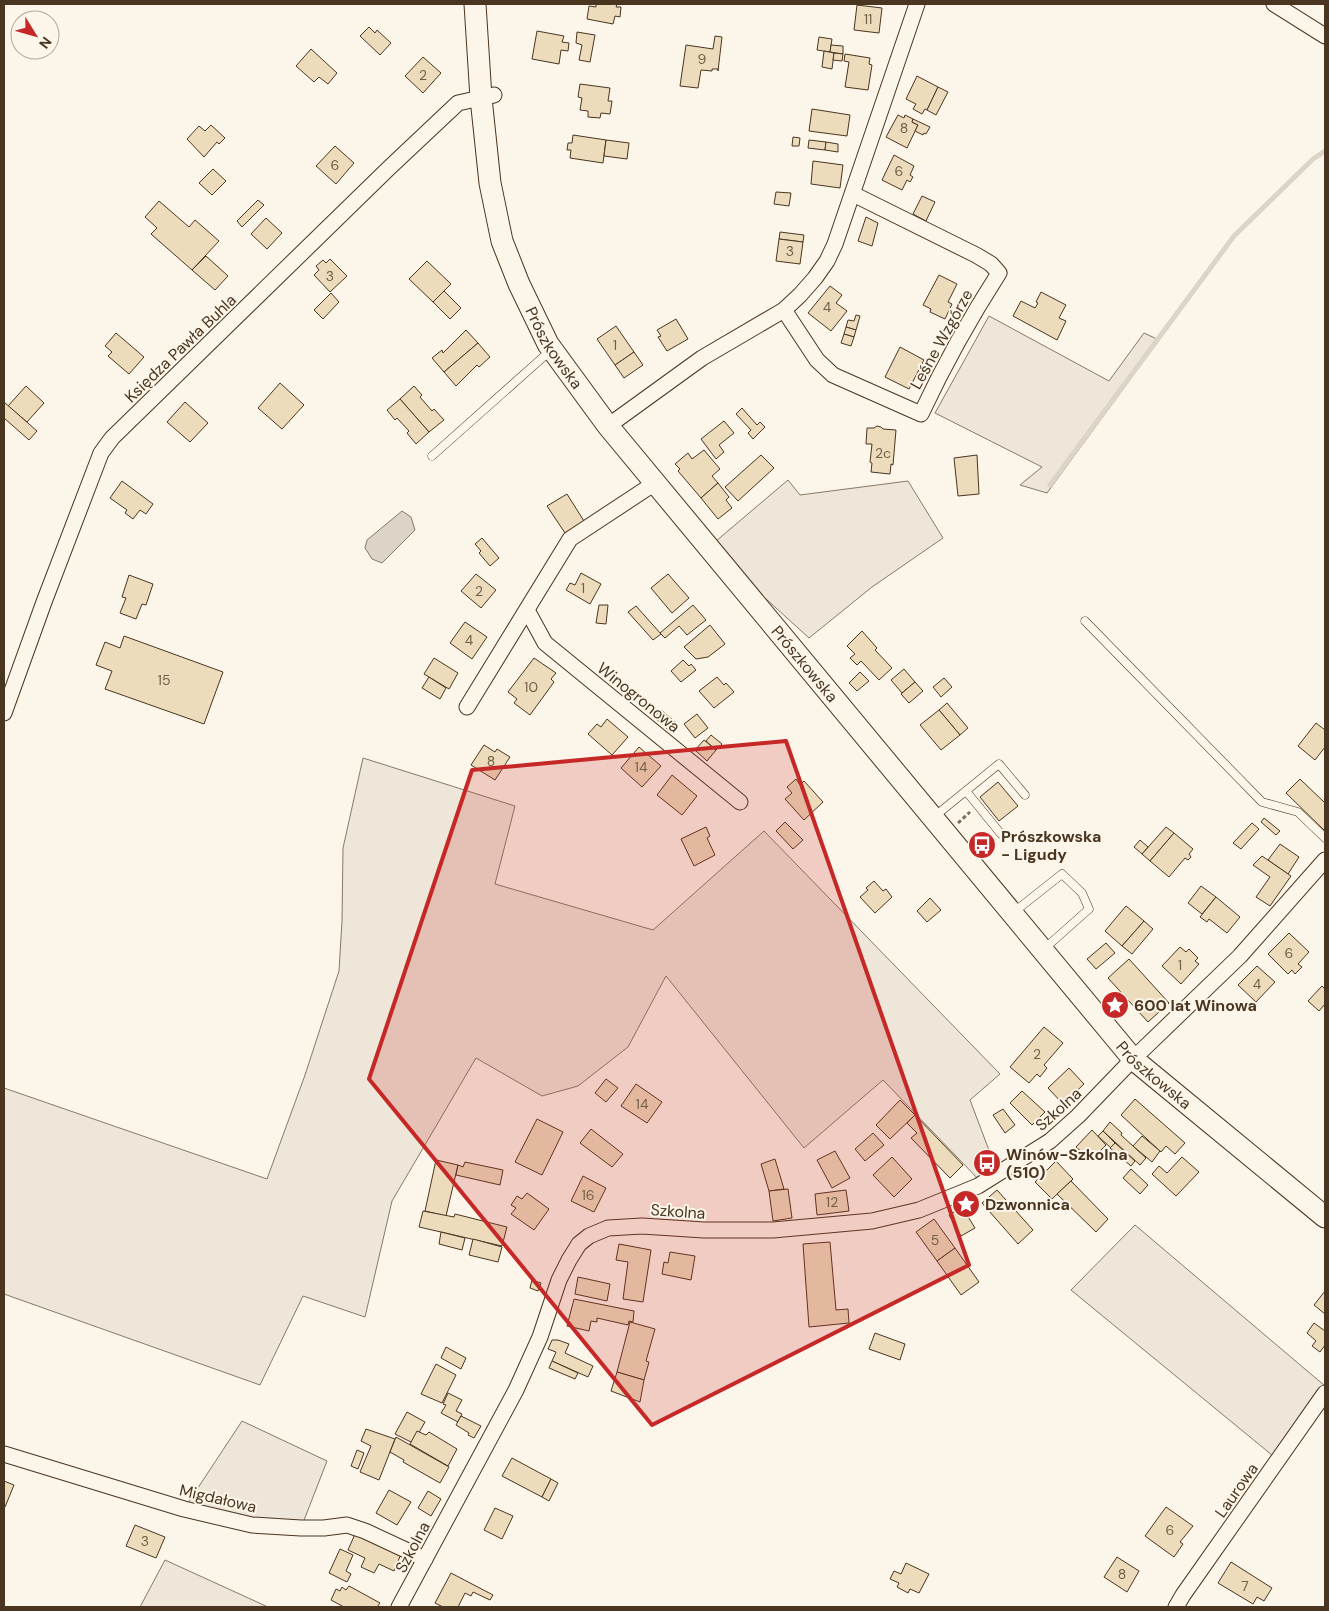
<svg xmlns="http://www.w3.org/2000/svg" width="1329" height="1611" font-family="'DM Sans',sans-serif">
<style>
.green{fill:#ede6d9;stroke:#887966}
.water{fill:#dcd4c6;stroke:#887966}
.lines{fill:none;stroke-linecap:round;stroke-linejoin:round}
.stream{stroke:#dcd4c6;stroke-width:5}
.building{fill:#ecdcbc;stroke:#4a3520}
.service-casing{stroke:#4a3520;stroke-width:9}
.minor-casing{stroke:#4a3520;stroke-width:17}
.secondary-casing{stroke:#4a3520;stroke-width:23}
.path{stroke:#7f6f5c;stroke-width:3;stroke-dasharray:4 2.5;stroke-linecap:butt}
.service{stroke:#fbf6e9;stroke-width:8}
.minor{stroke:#fbf6e9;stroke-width:15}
.secondary{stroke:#fbf6e9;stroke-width:21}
.marked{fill:#c62828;fill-opacity:0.2;stroke:#c62828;stroke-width:4;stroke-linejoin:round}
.labels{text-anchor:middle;stroke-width:4;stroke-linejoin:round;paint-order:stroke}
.number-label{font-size:14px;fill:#725f47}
.street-label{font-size:16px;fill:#4a3520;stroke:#fbf6e9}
.poi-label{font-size:16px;font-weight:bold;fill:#4a3520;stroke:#fbf6e9;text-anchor:start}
</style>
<rect width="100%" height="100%" fill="#fbf6e9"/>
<g class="green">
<path d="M989,316L1109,381L1144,333L1159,340L1047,493L1020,485L1042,467L935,413Z"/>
<path d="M788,480L800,495L908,481L943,538L872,587L809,638L709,547Z"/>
<path d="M363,758L515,806L495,884L653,930L764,831L1000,1074L970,1100L998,1174L982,1183L883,1080L804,1148L666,976L628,1047L578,1086L542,1096L476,1058L392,1201L365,1317L303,1296L260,1385L4,1294V1088L267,1179L305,1075L339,971L342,921L343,848Z"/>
<path d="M1135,1225L1325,1386L1278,1460L1071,1290Z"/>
<path d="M242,1421L327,1461L301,1528L184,1509Z"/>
<path d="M165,1560L268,1607H140Z"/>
</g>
<path class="water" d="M402,511L411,517L415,530L382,563L372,559L365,548L367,540Z"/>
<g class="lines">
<path class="stream" d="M1050,485L1234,236L1313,159L1325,151"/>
</g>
<g class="building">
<path d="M596,4H617L616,7H621L620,17L615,16L613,24L587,19L589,6L596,7Z"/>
<path d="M857,5L882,8L879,33L854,30Z"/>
<path d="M369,27L375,33L377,30L391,43L380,55L360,36Z"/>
<path d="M537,31L564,36L562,42L569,43L568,51L561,50L559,64L532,59Z"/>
<path d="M577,32L595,35L590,62L579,60L582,45L576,43Z"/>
<path d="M715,36L722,37L718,71V69H712V71L701,70L698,88L680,86L686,45L713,49Z"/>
<path d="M819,37L832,39L830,52L817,50Z"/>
<path d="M831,45L843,46V54L830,52Z"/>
<path d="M311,49L337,73L328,84L319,77L314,82L296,66Z"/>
<path d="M824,51L834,53L832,69L822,67Z"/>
<path d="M834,53L843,54L842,61L833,60Z"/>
<path d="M845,54L870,58L869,64L872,65L868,90L845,87L849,62L844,61Z"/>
<path d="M423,57L441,73L423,93L405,76Z"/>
<path d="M917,76L938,87L927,110L925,109L922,114L913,109L916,104L906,99Z"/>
<path d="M580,84L610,88L608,101H612L610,114L601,113L600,118L588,117V111L580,110L582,98L578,97Z"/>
<path d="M938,87L948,92L936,115L927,110Z"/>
<path d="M812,109L850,115L847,136L809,131Z"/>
<path d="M898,115L904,118L905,115L913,119L912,122L918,125L907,148L886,137Z"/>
<path d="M913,119L930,127L926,134L924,133L923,135L915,131L918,125L912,122Z"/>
<path d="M211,125L225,138L219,144L217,142L204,157L187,139L199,126L205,131Z"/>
<path d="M573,135L606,140L603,163L570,158L571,150H567L568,143H572Z"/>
<path d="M793,137L800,138L799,146H792Z"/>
<path d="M606,140L629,143L627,159L604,156Z"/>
<path d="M809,140L826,142L825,150L808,148Z"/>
<path d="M826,142L838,144V152L825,150Z"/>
<path d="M335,146L354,163L336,184L316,166Z"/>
<path d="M894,155L914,166L910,175L913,177L910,182L907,180L902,190L882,180Z"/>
<path d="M813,161L843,165L840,188L811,184Z"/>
<path d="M213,169L226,181L212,195L199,183Z"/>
<path d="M776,192L791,193L789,206L774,204Z"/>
<path d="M922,196L935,202L926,221L913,214Z"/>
<path d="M258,200L264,205L242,227L237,221Z"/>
<path d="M159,201L189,227L195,220L219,241L192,270L151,234L157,228L145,217Z"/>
<path d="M866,217L878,223L872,246L858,241Z"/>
<path d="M266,218L282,233L267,249L251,234Z"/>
<path d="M780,232L804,235L803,242L779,239Z"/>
<path d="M779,239L803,242L800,264L776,261Z"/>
<path d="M206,256L228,276L215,290L192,270Z"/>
<path d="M330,259L347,276L330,292L314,275L319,270L316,266L323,260L326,263Z"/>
<path d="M427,261L451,284L433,302L409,279Z"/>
<path d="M939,275L957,284L948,302L952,304L945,319L930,312L931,309L923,305Z"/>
<path d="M830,286L842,295L836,303L847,311L831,331L808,313Z"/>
<path d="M444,291L461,308L450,319L433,302Z"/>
<path d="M1041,292L1066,305L1059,318L1066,321L1057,340L1013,316L1021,301L1035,308L1038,303L1036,302Z"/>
<path d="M331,293L339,302L323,319L314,310Z"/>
<path d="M856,315L860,316L856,330L846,327L848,320L854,321Z"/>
<path d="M676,319L688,339L667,351L658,337L661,336L657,330Z"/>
<path d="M616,326L634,352L615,365L597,339Z"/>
<path d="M846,327L856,330L854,337L844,334Z"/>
<path d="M466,330L478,343L444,372L432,358L442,350L443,353Z"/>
<path d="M116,333L144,357L129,374L108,356L112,352L105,346Z"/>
<path d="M844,334L854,337L851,346L841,343Z"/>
<path d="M478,343L490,357L479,367L477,365L456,386L444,372Z"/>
<path d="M900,347L924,360L909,389L885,377Z"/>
<path d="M634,352L643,365L624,378L615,365Z"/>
<path d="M280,383L304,405L282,429L258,408Z"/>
<path d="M26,386L44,403L27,422L8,406Z"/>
<path d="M414,386L422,395L420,397L432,411L434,409L444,420L429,432L400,399Z"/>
<path d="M400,399L429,432L416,444L407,433L409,431L397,418L395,420L387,410Z"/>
<path d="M4,402L37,431L29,440L4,418Z"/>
<path d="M185,402L208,423L190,442L167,422Z"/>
<path d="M742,408L757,425L760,422L765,427L753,439L748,433L751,430L736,414Z"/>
<path d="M724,421L734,433L719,445L724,452L716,459L701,439Z"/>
<path d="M877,426L881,427L883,429L896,430L893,465L891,464L890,474L871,472L872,463L870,462L872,444H866L867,428H874Z"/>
<path d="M704,450L720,469L712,476L718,483L701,498L678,471L680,469L675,464L688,453L692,459Z"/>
<path d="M761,455L774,468L738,501L725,487Z"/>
<path d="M977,455L979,494L958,496L954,458Z"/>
<path d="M122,481L153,504L146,514L140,510L133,519L125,513L127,510L110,498Z"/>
<path d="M718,483L729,497L726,500L732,508L718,519L701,498Z"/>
<path d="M567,494L584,521L565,533L547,506Z"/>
<path d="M482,538L499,558L490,566L479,553L481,551L475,544Z"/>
<path d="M581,573L601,584L590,604L566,590L570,583L575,585Z"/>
<path d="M476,574L496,590L481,608L461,591Z"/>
<path d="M668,574L689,598L672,613L651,588Z"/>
<path d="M129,575L153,584L146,605L142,604L136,619L120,613L126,598L122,597Z"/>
<path d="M599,605H608L606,624L596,623Z"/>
<path d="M693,605L706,620L687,635L679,626L665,638L660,633Z"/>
<path d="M636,606L661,634L653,640L628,612Z"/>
<path d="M465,622L487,637L472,659L450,643Z"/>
<path d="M710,625L725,644L708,657L696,659L684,647Z"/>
<path d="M862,631L877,648L875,650L892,668L879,680L861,661L857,665L850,658L855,654L847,646Z"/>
<path d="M124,636L223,672L204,724L105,689L112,671L96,665L105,642L120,648Z"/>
<path d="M434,658L458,673L449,689L424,674Z"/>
<path d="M534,658L556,673L551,679L554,682L530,715L514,703L517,699L508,692Z"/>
<path d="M683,660L689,666L691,664L696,670L681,682L671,671Z"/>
<path d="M904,669L915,682L902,693L891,680Z"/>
<path d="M860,672L869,681L857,691L849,683Z"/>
<path d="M429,677L446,688L440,699L422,688Z"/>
<path d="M717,677L724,685L726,683L734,692L714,708L699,691Z"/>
<path d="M944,678L952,687L941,697L933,687Z"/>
<path d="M915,682L923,691L909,703L901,694Z"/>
<path d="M947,703L968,728L960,735L939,710Z"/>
<path d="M661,710L679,725L672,733L654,717Z"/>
<path d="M939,710L960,735L941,750L920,725Z"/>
<path d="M697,714L708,728L695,738L684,724Z"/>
<path d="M607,719L628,737L612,755L588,734L597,724L601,727Z"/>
<path d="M1316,723L1325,730V747L1315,760L1298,746Z"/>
<path d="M711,735L722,744L716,750L706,741Z"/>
<path d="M704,740L716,750L707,761L695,750Z"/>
<path d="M484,745L495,752L497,749L510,757L495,780L471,765Z"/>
<path d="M639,747L661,766L642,787L621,768Z"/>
<path d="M672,775L697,796L682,815L657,795Z"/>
<path d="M796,779L800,785L804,781L823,802L804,820L785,799L792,793L787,787Z"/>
<path d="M1300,779L1325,803V831L1286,793Z"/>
<path d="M998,782L1018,806L999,821L980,797Z"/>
<path d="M1264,818L1280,831L1276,835L1261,822Z"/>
<path d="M785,822L803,840L793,849L776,831Z"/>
<path d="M1252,823L1259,829L1241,849L1233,843Z"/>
<path d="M706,827L710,836L707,838L715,855L694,866L681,839Z"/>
<path d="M1166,827L1174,833L1150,861L1142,854Z"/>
<path d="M1174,833L1193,849L1189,854L1191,857L1188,860L1185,858L1169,877L1150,861Z"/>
<path d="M1140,840L1148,847L1142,854L1134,847Z"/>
<path d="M1280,844L1299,857L1288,874L1268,860Z"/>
<path d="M1262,856L1291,876L1270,906L1256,897L1270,877L1253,865Z"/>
<path d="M874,881L883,891L886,889L892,897L875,913L860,897L868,890L866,888Z"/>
<path d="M1201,886L1216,897L1202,914L1188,903Z"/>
<path d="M1216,897L1240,917L1227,933L1209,919L1207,922L1200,917Z"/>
<path d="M930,898L941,910L927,922L917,911Z"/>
<path d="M1126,906L1144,921L1122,946L1105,931Z"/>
<path d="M1144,921L1153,929L1132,954L1122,946Z"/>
<path d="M1289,933L1309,952L1298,964L1302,967L1295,974L1292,970L1288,974L1268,954Z"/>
<path d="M1106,943L1115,953L1096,969L1087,959Z"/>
<path d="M1180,947L1186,952L1189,949L1198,958L1195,961L1199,964L1181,984L1162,966Z"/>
<path d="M1129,959L1169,1003L1148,1022L1108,978Z"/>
<path d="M1257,966L1275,982L1256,1002L1238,985Z"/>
<path d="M1322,986L1325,989V1004L1319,1011L1308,1001Z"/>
<path d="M1044,1027L1063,1043L1044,1065L1047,1068L1040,1077L1037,1074L1029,1083L1010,1067Z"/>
<path d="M1069,1068L1084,1084L1063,1104L1048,1088Z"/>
<path d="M606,1079L618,1088L606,1102L595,1093Z"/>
<path d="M636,1084L662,1102L647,1123L621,1106Z"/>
<path d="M1022,1091L1045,1112L1032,1125L1010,1103Z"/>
<path d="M1135,1099L1185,1143L1175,1154L1166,1146L1161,1152L1121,1115Z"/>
<path d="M900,1100L915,1115L890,1139L876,1125Z"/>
<path d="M1003,1109L1015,1125L1005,1133L993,1115Z"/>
<path d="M915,1115L963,1165L950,1178L911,1138L917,1133L907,1123Z"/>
<path d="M537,1119L563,1132L542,1175L515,1162Z"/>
<path d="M1110,1122L1122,1133L1121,1135L1146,1158L1140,1165L1103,1131Z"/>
<path d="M591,1129L623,1154L612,1167L580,1143Z"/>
<path d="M1092,1130L1106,1145L1091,1160L1076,1147Z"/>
<path d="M1103,1131L1115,1143L1111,1148L1098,1136Z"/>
<path d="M873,1133L884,1145L865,1161L855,1149Z"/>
<path d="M1142,1136L1160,1151L1152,1162L1133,1146Z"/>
<path d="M1115,1143L1135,1161L1131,1166L1110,1148Z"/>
<path d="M835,1151L850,1178L832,1188L817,1160Z"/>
<path d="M892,1157L912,1179L894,1197L873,1175Z"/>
<path d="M1182,1157L1199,1172L1176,1196L1152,1174L1159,1166L1167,1173Z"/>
<path d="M775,1159L784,1189L769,1191L761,1164Z"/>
<path d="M436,1160L458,1165L446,1216L425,1211Z"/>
<path d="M1056,1161L1073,1179L1052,1199L1035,1182Z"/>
<path d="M465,1162L503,1170L500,1185L456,1175L458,1165L463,1167Z"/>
<path d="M1131,1169L1148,1185L1140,1194L1123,1178Z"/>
<path d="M583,1176L606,1188L594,1212L571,1201Z"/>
<path d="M1071,1181L1108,1219L1096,1232L1057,1194Z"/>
<path d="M788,1189L792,1218L773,1221L769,1191Z"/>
<path d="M846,1190L849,1211L817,1215L815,1194Z"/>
<path d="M997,1190L1033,1230L1018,1244L982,1203Z"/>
<path d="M527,1193L549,1209L534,1230L511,1214L516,1208L511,1205L517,1196L522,1199Z"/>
<path d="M962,1207L975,1228L961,1236L949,1215Z"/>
<path d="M423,1211L454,1217L455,1214L507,1227L502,1246L419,1227Z"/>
<path d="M934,1219L955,1248L937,1261L916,1232Z"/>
<path d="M441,1232L465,1238L462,1250L439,1244Z"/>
<path d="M473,1239L502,1247L498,1262L469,1255Z"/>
<path d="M830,1242L836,1310L848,1309L849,1323L809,1327L803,1244Z"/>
<path d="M619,1244L651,1250L643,1302L623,1299L628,1262L616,1260Z"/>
<path d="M955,1248L979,1282L961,1295L937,1261Z"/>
<path d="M670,1252L695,1256L691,1280L662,1274L664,1262L668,1263Z"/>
<path d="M578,1277L610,1284L607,1301L575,1294Z"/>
<path d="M532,1280L541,1283L538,1291L530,1288Z"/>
<path d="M1325,1291V1314L1314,1305Z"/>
<path d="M574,1299L634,1311L633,1322L629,1321L628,1325L597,1318V1322L591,1321L589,1331L567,1326Z"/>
<path d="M630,1322L655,1329L646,1361L649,1362L644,1380L617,1372Z"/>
<path d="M1314,1323L1325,1331V1345L1320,1352L1312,1346L1316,1341L1307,1333Z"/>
<path d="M875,1333L905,1344L900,1360L869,1349Z"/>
<path d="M552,1340H558L569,1344L565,1353L593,1366L588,1377L552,1361L556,1352L548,1349Z"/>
<path d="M446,1347L466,1358L461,1369L441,1358Z"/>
<path d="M552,1361L578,1373L575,1379L549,1368Z"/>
<path d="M436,1364L456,1375L442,1403L421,1394Z"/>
<path d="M617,1372L644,1380L640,1402L611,1391Z"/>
<path d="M448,1393L462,1400L456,1411L462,1414L458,1422L441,1413L446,1405L443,1404Z"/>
<path d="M407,1412L425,1422L413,1443L395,1434Z"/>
<path d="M461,1416L481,1426L474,1438L468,1435L469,1433L456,1425Z"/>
<path d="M366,1429L395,1439L379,1480L360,1472L371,1446L361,1441Z"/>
<path d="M417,1431L426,1435L429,1432L457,1449L448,1466L410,1444Z"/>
<path d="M396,1437L449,1467L440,1483L403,1462L404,1460L390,1452Z"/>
<path d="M357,1450L364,1453L358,1469L351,1466Z"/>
<path d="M512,1458L551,1479L542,1497L502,1476Z"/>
<path d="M551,1479L558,1483L549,1501L542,1497Z"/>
<path d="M4,1481L14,1485L5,1507H4Z"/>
<path d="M389,1490L411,1502L397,1525L376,1513Z"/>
<path d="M428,1491L441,1499L431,1516L418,1508Z"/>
<path d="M1166,1507L1193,1526L1180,1542L1183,1544L1174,1557L1145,1536Z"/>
<path d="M495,1508L513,1516L502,1539L484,1530Z"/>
<path d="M135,1525L165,1537L156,1558L126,1546Z"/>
<path d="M355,1534L401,1554L394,1571L379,1564L374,1573L361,1567L365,1558L348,1550Z"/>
<path d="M340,1549L353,1555L346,1571L351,1574L347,1582L329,1573Z"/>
<path d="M1117,1557L1139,1571L1127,1592L1104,1577Z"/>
<path d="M1231,1562L1272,1588L1264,1601L1257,1597L1253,1604L1218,1583Z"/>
<path d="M906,1563L929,1574L919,1593L910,1589L908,1593L897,1587L899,1583L890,1579L894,1571L901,1574Z"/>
<path d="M451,1573L493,1595L490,1600L473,1592L471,1596L465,1593L458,1607H443L435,1603Z"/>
<path d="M349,1586L380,1603L377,1607H344L331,1600L336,1589L340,1591L342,1587L346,1590Z"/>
</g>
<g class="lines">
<g class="service-casing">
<g id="service">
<path d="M432,456L550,351"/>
<path d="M1085,621L1262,802L1298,812L1325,838"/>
<path d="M966,791L1001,834"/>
<path d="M935,816L999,764L1025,795"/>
<path d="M1014,912L1062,874L1082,893L1089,909L1044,949"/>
</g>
</g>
<g class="minor-casing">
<g id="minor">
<path d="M1274,4L1325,36"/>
<path d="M784,310L817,360L833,375L921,414C944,365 970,318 999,273L991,264L976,255L853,194"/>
<path d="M608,426L702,358L784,310L800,295L815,278L827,261L835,244L917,4"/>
<path d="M527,610L545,643L740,802"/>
<path d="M467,707L570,539L655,483"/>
<path d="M4,713L44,602L101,453L112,438L389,168L458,103L494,95"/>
<path d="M4,1454L184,1509L252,1525L301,1528H324L347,1525L365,1531L425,1559"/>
<path d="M399,1607L516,1390L540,1337L559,1280L569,1260L579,1244L589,1236L608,1228L642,1226L704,1230H773L872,1221L919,1210L978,1186L1050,1141L1078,1116L1133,1059L1240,956L1325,860"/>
<path d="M1176,1607L1183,1595L1325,1393"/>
</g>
</g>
<g class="secondary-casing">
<g id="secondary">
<path id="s1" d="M475,4L481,98L490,183L502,241L519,284L548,344L608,426L1133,1059L1325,1217"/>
</g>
</g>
<path class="path" d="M958,823L970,812"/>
<use href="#service" class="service"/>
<use href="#minor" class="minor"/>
<use href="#secondary" class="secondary"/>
</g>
<path class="marked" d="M786,741L969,1265L652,1425L369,1079L472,770Z"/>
<defs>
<g id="bus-disc" transform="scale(1.4375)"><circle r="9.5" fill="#c62828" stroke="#fbf6e9"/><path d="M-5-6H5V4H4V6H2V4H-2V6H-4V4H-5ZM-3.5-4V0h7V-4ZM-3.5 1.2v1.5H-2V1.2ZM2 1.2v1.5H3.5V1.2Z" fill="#fff"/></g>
<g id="sight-disc" transform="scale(1.4375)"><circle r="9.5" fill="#c62828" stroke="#fbf6e9"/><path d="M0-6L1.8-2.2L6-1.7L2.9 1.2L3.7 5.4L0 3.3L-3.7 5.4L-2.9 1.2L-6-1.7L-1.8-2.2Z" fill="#fff"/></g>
</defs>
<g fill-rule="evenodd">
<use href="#bus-disc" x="982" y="845"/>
<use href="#sight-disc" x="1115" y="1005"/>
<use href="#bus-disc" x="987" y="1163"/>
<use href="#sight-disc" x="966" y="1204"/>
</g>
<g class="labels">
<g class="number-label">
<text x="868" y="24">11</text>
<text x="702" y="64">9</text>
<text x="423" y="80">2</text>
<text x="904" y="133">8</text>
<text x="335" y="170">6</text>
<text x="899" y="176">6</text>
<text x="790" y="256">3</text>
<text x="330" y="281">3</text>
<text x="827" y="312">4</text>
<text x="615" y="350">1</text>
<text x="883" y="458">2c</text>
<text x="583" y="593">1</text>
<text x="479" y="596">2</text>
<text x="469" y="645">4</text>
<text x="164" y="685">15</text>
<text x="531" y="692">10</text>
<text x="491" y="766">8</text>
<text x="641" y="772">14</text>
<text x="1289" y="958">6</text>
<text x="1180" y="970">1</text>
<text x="1257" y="989">4</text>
<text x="1037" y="1059">2</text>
<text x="642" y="1109">14</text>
<text x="588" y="1200">16</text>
<text x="832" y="1207">12</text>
<text x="935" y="1245">5</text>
<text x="1170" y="1535">6</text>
<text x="145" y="1546">3</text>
<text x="1122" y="1579">8</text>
<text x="1245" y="1591">7</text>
</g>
<g class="street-label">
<text transform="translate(941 339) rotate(-61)" y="6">Leśne Wzgórze</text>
<text dy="6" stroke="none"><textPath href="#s1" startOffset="358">Prószkowska</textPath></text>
<text transform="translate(180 348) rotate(-44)" y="6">Księdza Pawła Buhla</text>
<text dy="6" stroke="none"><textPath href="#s1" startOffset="762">Prószkowska</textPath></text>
<text transform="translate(639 697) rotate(39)" y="6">Winogronowa</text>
<text dy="6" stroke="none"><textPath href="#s1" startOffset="1302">Prószkowska</textPath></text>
<text transform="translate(1058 1109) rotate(-42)" y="6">Szkolna</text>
<text transform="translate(678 1211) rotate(4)" y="6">Szkolna</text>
<text transform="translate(1236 1490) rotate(-55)" y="6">Laurowa</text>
<text transform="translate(218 1498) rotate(13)" y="6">Migdałowa</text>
<text transform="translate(412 1547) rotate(-62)" y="6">Szkolna</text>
</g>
<g class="poi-label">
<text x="1001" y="842">Prószkowska<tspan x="1001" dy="18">- Ligudy</tspan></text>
<text x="1134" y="1011">600 lat Winowa</text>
<text x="1006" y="1160">Winów-Szkolna<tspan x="1006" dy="18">(510)</tspan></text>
<text x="985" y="1210">Dzwonnica</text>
</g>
</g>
<rect width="1329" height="1611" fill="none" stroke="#4a3520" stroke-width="10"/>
<g transform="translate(35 35) rotate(127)"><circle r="24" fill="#fbf6e9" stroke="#b4a999"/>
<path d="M0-4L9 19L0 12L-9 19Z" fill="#c62828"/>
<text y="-8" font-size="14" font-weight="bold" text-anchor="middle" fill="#4a3520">N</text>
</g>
</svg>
